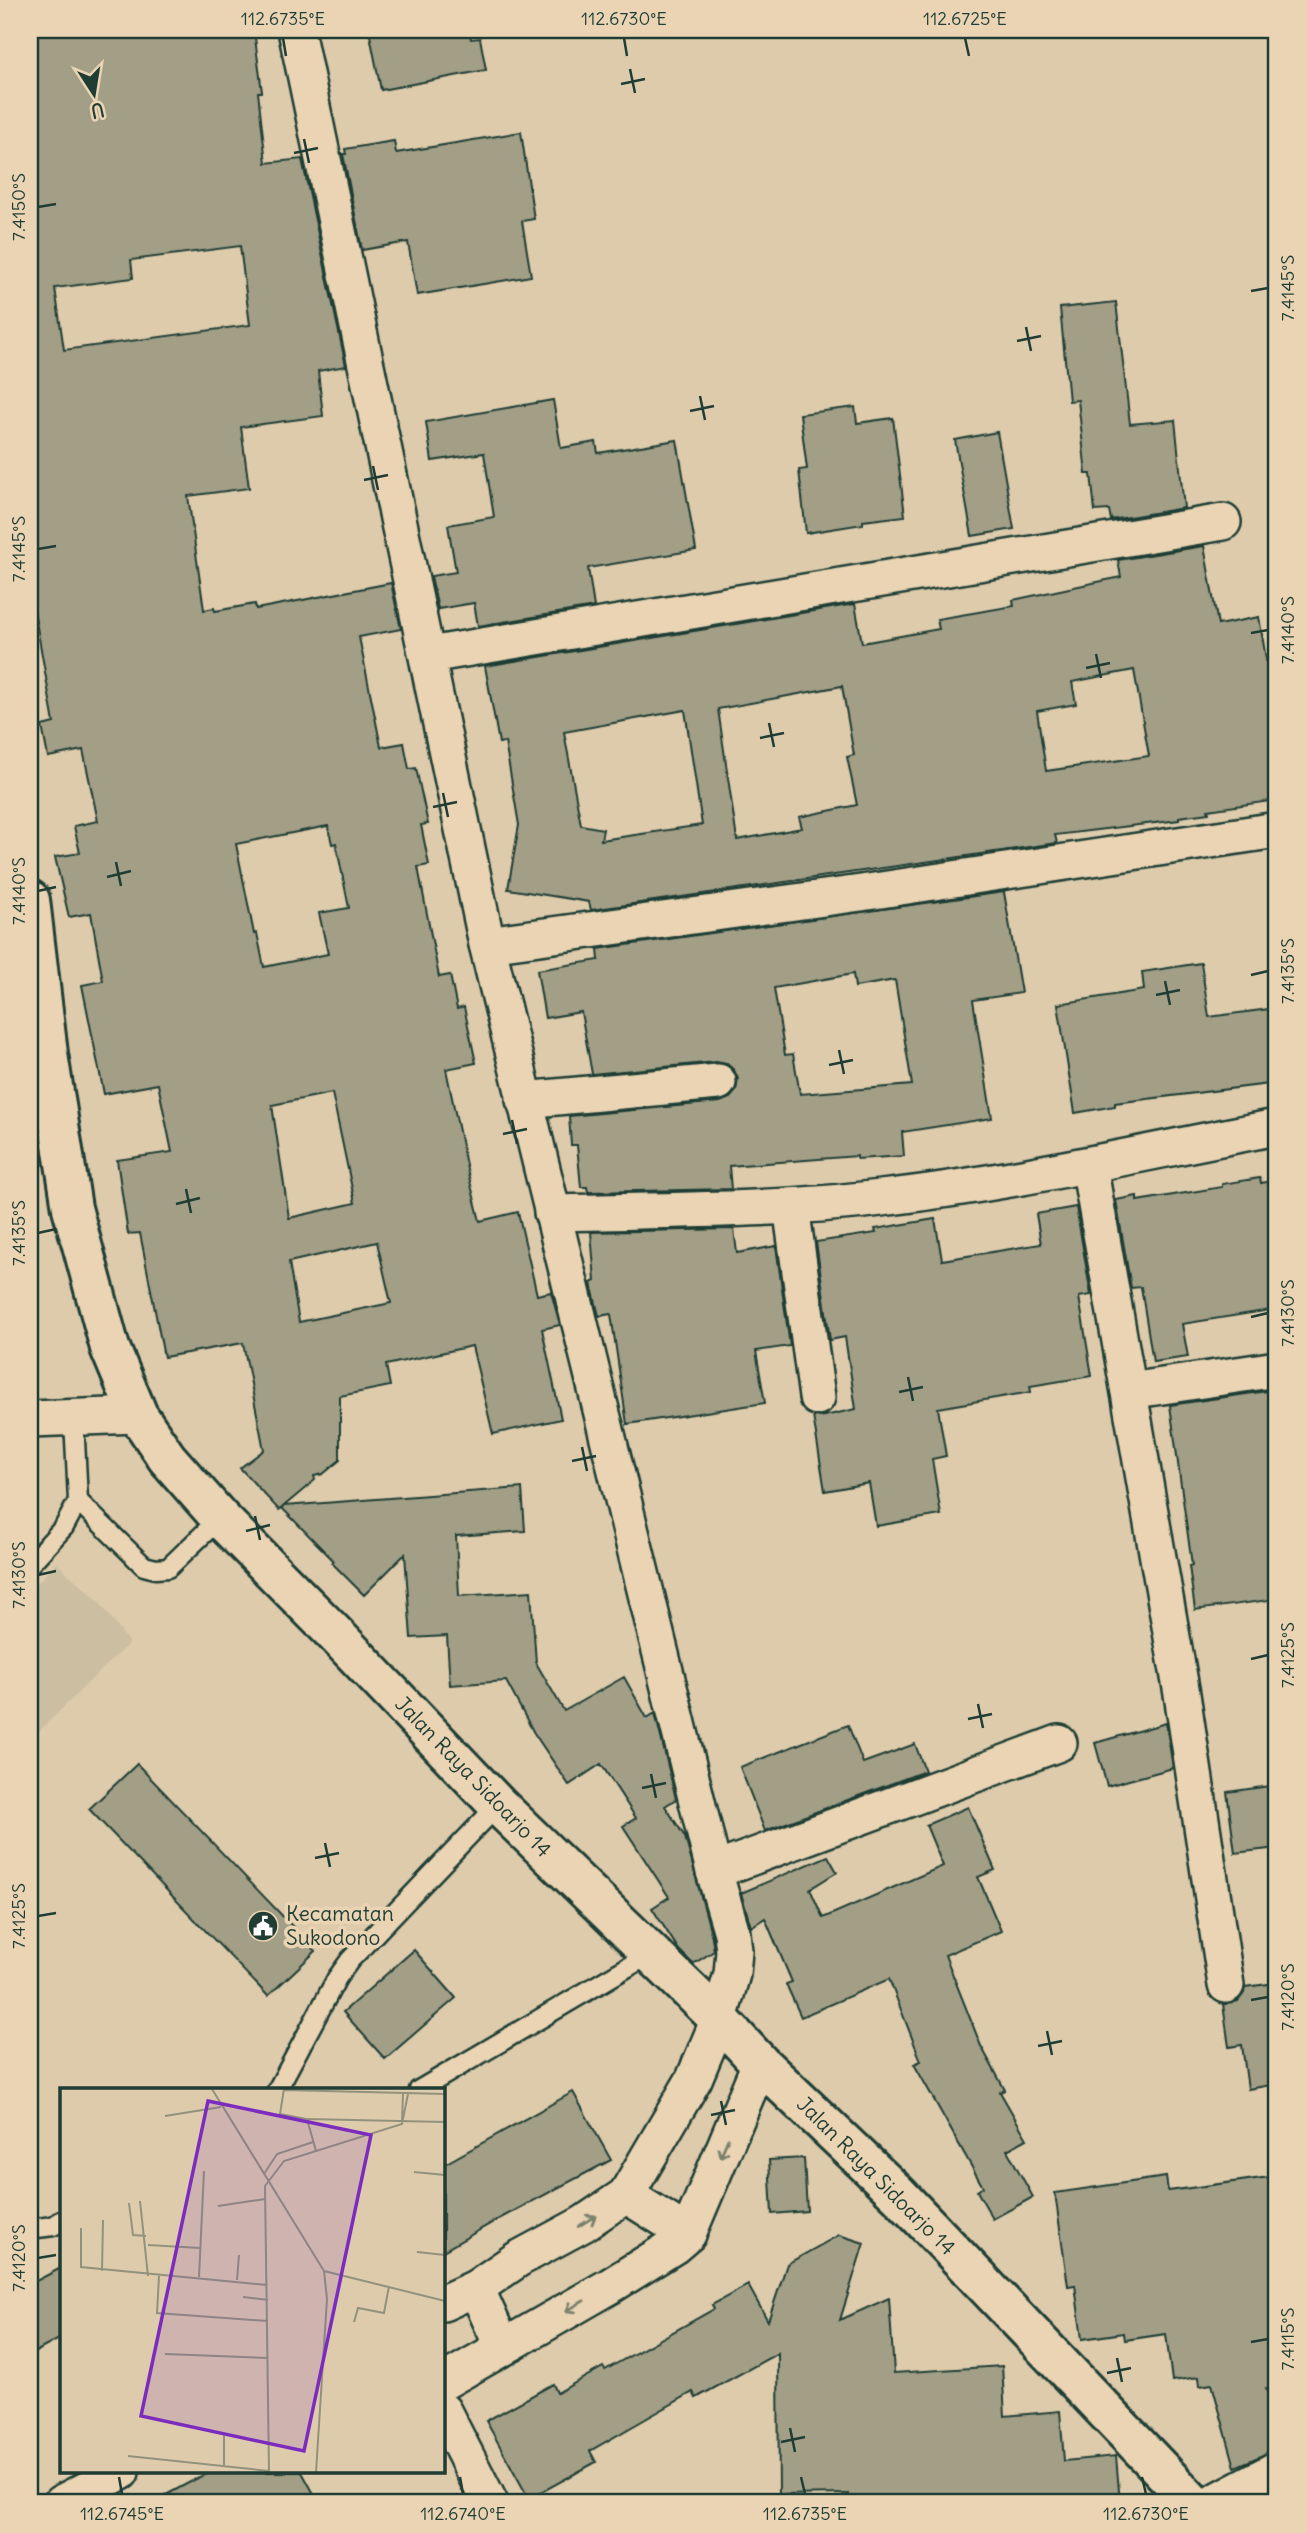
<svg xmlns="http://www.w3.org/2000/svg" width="1307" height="2533" font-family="Delius,sans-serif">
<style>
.built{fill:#ccbea1}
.building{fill:#a39f87;stroke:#1f3d34;stroke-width:2;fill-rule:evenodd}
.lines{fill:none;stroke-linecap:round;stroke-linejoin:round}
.service-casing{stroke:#1f3d34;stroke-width:23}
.minor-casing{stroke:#1f3d34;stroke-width:40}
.secondary-casing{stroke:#1f3d34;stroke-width:44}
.service{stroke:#ead4b3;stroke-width:18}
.minor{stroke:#ead4b3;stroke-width:35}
.secondary{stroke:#ead4b3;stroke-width:38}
.oneway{stroke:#7a816d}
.ticks{fill:none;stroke:#1f3d34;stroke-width:2.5}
.labels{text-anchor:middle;stroke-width:7;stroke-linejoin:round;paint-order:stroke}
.street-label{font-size:21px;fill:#1f3d34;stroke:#ead4b3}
.poi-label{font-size:21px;fill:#1f3d34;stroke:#ead4b3;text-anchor:start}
.inset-road{fill:none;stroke:#92927c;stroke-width:2}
.view{fill:#7b2cbf;fill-opacity:0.15;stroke:#7b2cbf;stroke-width:3.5}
.inset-edge{fill:none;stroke:#1f3d34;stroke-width:3.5}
.neatline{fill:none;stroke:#1f3d34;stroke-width:2.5}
.ticks-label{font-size:18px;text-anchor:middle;fill:#1f3d34}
</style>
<rect width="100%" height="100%" fill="#decbac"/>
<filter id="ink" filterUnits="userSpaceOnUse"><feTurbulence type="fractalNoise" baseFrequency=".0143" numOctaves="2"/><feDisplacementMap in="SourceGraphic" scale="14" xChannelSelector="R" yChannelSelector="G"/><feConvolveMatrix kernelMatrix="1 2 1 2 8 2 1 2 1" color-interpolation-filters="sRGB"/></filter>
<g filter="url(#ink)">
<path class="built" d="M56,1563L98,1600L129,1643L30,1740V1591Z"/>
<g class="building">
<path d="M30,30H254L262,92H258L266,163L302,159L346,366L318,371L323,416L241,427L249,488L188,496L204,610L214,608L215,611L255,604L256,609L391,583L401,629L359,637L381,747L404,743L409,769L416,768L428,824L421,825L429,865L418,867L439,977L450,975L457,1009L464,1007L476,1063L446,1069L466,1165L480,1221L518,1212L537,1295L551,1292L560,1325L542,1329L561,1419L493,1434L472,1346L386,1365L390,1386L340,1396V1460L323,1474L314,1476L315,1480L284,1506L522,1488L525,1531L456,1536L459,1596L531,1591L536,1663L564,1711L624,1677L647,1718L655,1713L676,1799L665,1806L685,1837L712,1937L714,1951L693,1964L679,1950L652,1908L669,1897L623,1826L636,1818L601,1764L569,1785L534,1733L506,1681L450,1685L447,1636L411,1638L405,1554L364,1595L332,1563L334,1561L282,1508L279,1510L240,1468L264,1450L243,1343L164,1357L140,1233L128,1234L117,1160L172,1152L158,1084L104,1094L82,985L103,981L91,913L69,917L55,857L80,853L74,826L98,821L83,750L48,757L42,726L54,723L34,610L30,611ZM240,246L250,325L64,350L55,288L133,278L131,260ZM328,826L332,844L336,843L349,908L319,913L328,954L264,967L257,933L254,934L236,844ZM332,1093L355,1203L289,1218L272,1105ZM377,1242L391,1303L299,1322L289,1262Z"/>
<path d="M369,30H469L471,39L480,38L486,70L381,90Z"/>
<path d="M521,132L534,219L522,221L531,276L417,295L408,242L362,250L343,154H346L345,149L394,141L396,153Z"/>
<path d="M1116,302L1130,424L1175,420L1184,508L1111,520L1109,510L1095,511L1091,474H1086L1078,400L1069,401L1060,308Z"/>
<path d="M553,400L561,448L596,442L598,453L677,440L696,550L588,568L594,607L478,626L474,603L438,609L431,576L456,572L448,525L494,517L484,453L432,461L426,422Z"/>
<path d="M855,407L857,423L893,418L905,516L863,521V524L806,533L799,470L807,469L800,414Z"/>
<path d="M997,432L1014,529L972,536L955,440Z"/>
<path d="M1204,546L1218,625L1259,617L1277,724V800L1208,810L1209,813L1179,817V820L1055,835L1057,843L591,910L589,902L508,889L519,825L505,742L499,743L485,666L855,604L862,643L939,629L937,619L1014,606L1013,600L1121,577L1118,560ZM1134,670L1149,756L1046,771L1037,711L1076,704L1072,682ZM842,686L854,755L847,757L857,805L799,817L802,828L737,840L718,709ZM685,710L702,825L601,840L603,829L581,825L564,732Z"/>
<path d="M1004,892L1021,993L973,1000L992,1118L902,1132L904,1156L857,1159V1156L729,1166L731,1189L588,1192L587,1187H581L577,1145H571L569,1116L720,1102L730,1098L736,1091L738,1079L734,1070L727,1064L716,1062L592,1074L581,1012L545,1018L537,970L599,960L598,949ZM853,974L855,987L895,980L912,1085L800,1094L793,1054L785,1055L774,988Z"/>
<path d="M1201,963L1209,1017L1277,1008V1083L1115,1103V1106L1075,1113L1058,1004L1144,990L1142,972Z"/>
<path d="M1260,1178L1261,1183L1277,1180V1309L1182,1324L1188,1357L1153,1362L1141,1287L1131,1288L1116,1200L1137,1196V1201L1222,1187V1184Z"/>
<path d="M1076,1207L1091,1295L1079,1297L1092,1376L1030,1386L1031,1392L938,1408L946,1456L932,1459L941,1515L876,1526L869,1483L825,1491L813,1416L820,1417L856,1409L845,1337L830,1340L816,1242L876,1233L875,1229L935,1219L942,1260L1041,1244L1036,1214Z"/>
<path d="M734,1229L737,1253L776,1246L790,1346L756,1351L765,1403L627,1424L611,1314L599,1316L591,1283L595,1281L591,1232Z"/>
<path d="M1274,1390L1277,1413V1599L1195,1610L1189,1566L1192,1565L1170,1405Z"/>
<path d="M1166,1723L1173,1768L1107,1786L1095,1743Z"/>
<path d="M848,1725L863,1763L915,1744L925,1771L765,1831L740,1767Z"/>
<path d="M137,1764L316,1951L268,1996L89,1809Z"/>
<path d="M1277,1785V1848L1235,1853L1227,1792Z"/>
<path d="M968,1807L995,1870L978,1877L1001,1931L945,1955L981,2046L1005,2090L1000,2092L1027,2139L1007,2150L1033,2197L993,2219L977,2191L983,2187L914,2064L921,2061L889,1979L801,2017L786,1984L792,1982L765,1918L751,1927L741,1893L828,1856L837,1872L810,1889L823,1918L943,1866L926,1825Z"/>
<path d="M414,1950L456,1998L385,2059L343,2012Z"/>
<path d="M1277,1983V2084L1248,2089L1242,2045L1229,2047L1223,2004L1238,2001L1244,1993L1245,1987Z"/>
<path d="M573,2092L611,2160L497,2220L443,2251V2165Z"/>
<path d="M804,2158L807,2211L772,2214L769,2160Z"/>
<path d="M1277,2176V2386L1266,2388L1277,2424V2449L1235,2467L1212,2384L1200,2386L1199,2377L1172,2381L1166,2334L1125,2340L1124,2333L1082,2339L1075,2285L1068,2286L1055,2193L1166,2177L1168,2191Z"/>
<path d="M839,2235L864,2243L840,2320L889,2298L894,2373L1002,2366L1005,2416L1060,2411L1064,2461L1116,2456L1120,2503H993V2500L921,2503V2498L849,2503V2494L779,2495L778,2353L696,2398L693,2392L635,2425L590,2451L596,2462L529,2499L486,2421L553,2384L557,2393L603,2367L605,2370L714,2309L712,2305L748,2285L768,2321L787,2264Z"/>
<path d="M61,2268V2338L30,2355V2284Z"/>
<path d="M209,2472H302L319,2503H151Z"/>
</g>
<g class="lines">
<g class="service-casing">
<g id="service">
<path d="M78,1501L144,1566L156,1569L168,1568L220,1518"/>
<path d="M30,1564L64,1527L78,1501L74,1419"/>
<path d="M277,2090L337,1978L350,1960L498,1805"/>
<path d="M419,2090L650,1954"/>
<path d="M30,2229L53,2226L61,2221"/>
</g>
</g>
<g class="minor-casing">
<g id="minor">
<path d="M296,30L487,944L714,1871L732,1933L734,1951L732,1974L719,2019L694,2079L626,2195L583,2224L518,2259L476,2288L443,2303"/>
<path d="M429,655L1223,522"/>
<path d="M487,944L861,893L1277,830"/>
<path d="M524,1100L718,1082"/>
<path d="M1089,1165L1182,1694L1226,1985"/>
<path d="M791,1206L817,1397"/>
<path d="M552,1213C661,1210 772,1211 881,1198C1014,1183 1145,1152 1277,1127"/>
<path d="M1129,1391L1277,1369"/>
<path d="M30,1419L138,1415"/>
<path d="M714,1871L1059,1743"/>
<path d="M626,2195L688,2234"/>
<path d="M476,2288L503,2348"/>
<path d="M443,2382L610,2286L674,2246L688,2234L760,2063"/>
<path d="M443,2411L490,2503"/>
<path d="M61,2503L121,2472"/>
<path d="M1213,2503L1277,2469"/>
</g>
</g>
<g class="secondary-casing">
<path id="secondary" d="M30,900L48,1054L72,1208L110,1348L138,1415L167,1458L220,1518L338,1637L498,1805L719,2019L760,2063L898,2194L1193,2503"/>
</g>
<use href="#service" class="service"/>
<use href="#minor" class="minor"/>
<use href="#secondary" class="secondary"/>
</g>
<defs><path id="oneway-shaft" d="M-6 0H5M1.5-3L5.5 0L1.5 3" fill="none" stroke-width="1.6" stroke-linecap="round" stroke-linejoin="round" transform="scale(1.75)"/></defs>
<g class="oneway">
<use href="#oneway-shaft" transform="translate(724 2148) rotate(113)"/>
<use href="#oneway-shaft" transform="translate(587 2221) rotate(-32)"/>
<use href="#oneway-shaft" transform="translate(575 2306) rotate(150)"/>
</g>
</g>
<path class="ticks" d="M283,38L286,56M624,38L627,56M965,38L969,56M630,69L635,93M621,84L645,79M304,139L309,163M294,153L318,148M38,207L56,204M1251,291L1268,288M1026,327L1031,351M1017,341L1041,336M700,396L705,420M690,411L714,406M373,466L378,490M364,480L388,475M38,549L56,546M1251,633L1268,630M1096,654L1101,678M1086,668L1110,663M769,723L774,747M760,738L784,733M443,793L448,817M433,807L457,802M116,862L121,886M107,877L131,871M38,891L56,887M1251,975L1268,971M1165,981L1170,1005M1156,995L1180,990M839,1050L844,1074M829,1065L853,1060M512,1120L517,1144M503,1134L527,1129M186,1189L191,1213M176,1204L200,1198M38,1233L56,1229M1251,1317L1268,1313M908,1377L913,1401M899,1392L923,1387M582,1447L587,1471M572,1461L596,1456M255,1516L260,1540M246,1531L270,1525M38,1575L56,1571M1251,1659L1268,1655M978,1704L983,1728M968,1719L992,1714M651,1774L656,1798M642,1788L666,1783M325,1843L330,1867M315,1858L339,1853M38,1916L56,1913M1251,2000L1268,1997M1047,2031L1052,2055M1038,2046L1062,2041M721,2101L726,2125M711,2115L735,2110M38,2258L56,2255M1251,2342L1268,2339M1117,2358L1122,2382M1107,2373L1131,2368M790,2428L795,2452M781,2442L805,2437M119,2477L122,2494M460,2477L463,2494M801,2477L805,2494M1142,2477L1146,2494"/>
<defs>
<g id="civic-disc" transform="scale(1.575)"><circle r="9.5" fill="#1f3d34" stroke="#ead4b3"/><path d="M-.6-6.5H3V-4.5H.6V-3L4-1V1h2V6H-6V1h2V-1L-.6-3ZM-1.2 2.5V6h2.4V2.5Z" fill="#fff"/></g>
</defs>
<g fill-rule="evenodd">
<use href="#civic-disc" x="263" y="1926"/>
</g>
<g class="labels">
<g class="street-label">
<text transform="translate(473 1777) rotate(46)" y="7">Jalan Raya Sidoarjo 14</text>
<text transform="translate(876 2176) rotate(45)" y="7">Jalan Raya Sidoarjo 14</text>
</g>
<g class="poi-label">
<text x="286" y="1921">Kecamatan<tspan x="286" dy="24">Sukodono</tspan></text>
</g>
</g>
<g transform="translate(60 2088)">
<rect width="385" height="385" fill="#decbac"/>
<path class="inset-road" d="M152,1L264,183L267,211L256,384M224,1L220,26L247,31L256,63M224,2L385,6M105,28L161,19M247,31L385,34M342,36L343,5M354,84L385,87M204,86L217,66L253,54M80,113L88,188M69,115L73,147L86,148M158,118L205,111M21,140V179L207,197M88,157L140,160M357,164L385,167M42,183L43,132M264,183L385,213M99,188L97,225L208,233M139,189L144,83M177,192L179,167M183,209L208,212M294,234L298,220L324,225L329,198M105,266L208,270M164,346V377M68,368L209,383M209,384L205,98L224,73L342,36L348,6"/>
<path class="view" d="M148,13L311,47L244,363L81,328Z"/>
<rect width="385" height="385" class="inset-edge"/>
</g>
<rect width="1307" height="2533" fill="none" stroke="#ead4b3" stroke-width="77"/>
<g transform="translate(94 94) rotate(168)" stroke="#ead4b3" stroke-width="5" paint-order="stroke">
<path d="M0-5L12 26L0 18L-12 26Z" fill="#1f3d34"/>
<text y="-10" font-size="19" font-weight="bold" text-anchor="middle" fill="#1f3d34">U</text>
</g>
<rect x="38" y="38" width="1230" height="2456" class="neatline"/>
<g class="ticks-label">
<text x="283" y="25">112.6735°E</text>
<text x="624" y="25">112.6730°E</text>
<text x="965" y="25">112.6725°E</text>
<text transform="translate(19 207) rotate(-90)" y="6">7.4150°S</text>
<text transform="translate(1288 288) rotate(-90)" y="6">7.4145°S</text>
<text transform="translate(19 549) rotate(-90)" y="6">7.4145°S</text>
<text transform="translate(1288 630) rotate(-90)" y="6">7.4140°S</text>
<text transform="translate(19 891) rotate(-90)" y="6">7.4140°S</text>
<text transform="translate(1288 971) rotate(-90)" y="6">7.4135°S</text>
<text transform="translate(19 1233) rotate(-90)" y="6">7.4135°S</text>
<text transform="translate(1288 1313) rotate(-90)" y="6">7.4130°S</text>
<text transform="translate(19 1575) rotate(-90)" y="6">7.4130°S</text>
<text transform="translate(1288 1655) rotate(-90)" y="6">7.4125°S</text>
<text transform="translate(19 1916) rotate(-90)" y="6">7.4125°S</text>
<text transform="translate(1288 1997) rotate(-90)" y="6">7.4120°S</text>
<text transform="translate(19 2258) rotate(-90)" y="6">7.4120°S</text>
<text transform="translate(1288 2339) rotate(-90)" y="6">7.4115°S</text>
<text x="122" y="2520">112.6745°E</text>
<text x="463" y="2520">112.6740°E</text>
<text x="805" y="2520">112.6735°E</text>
<text x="1146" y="2520">112.6730°E</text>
</g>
</svg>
